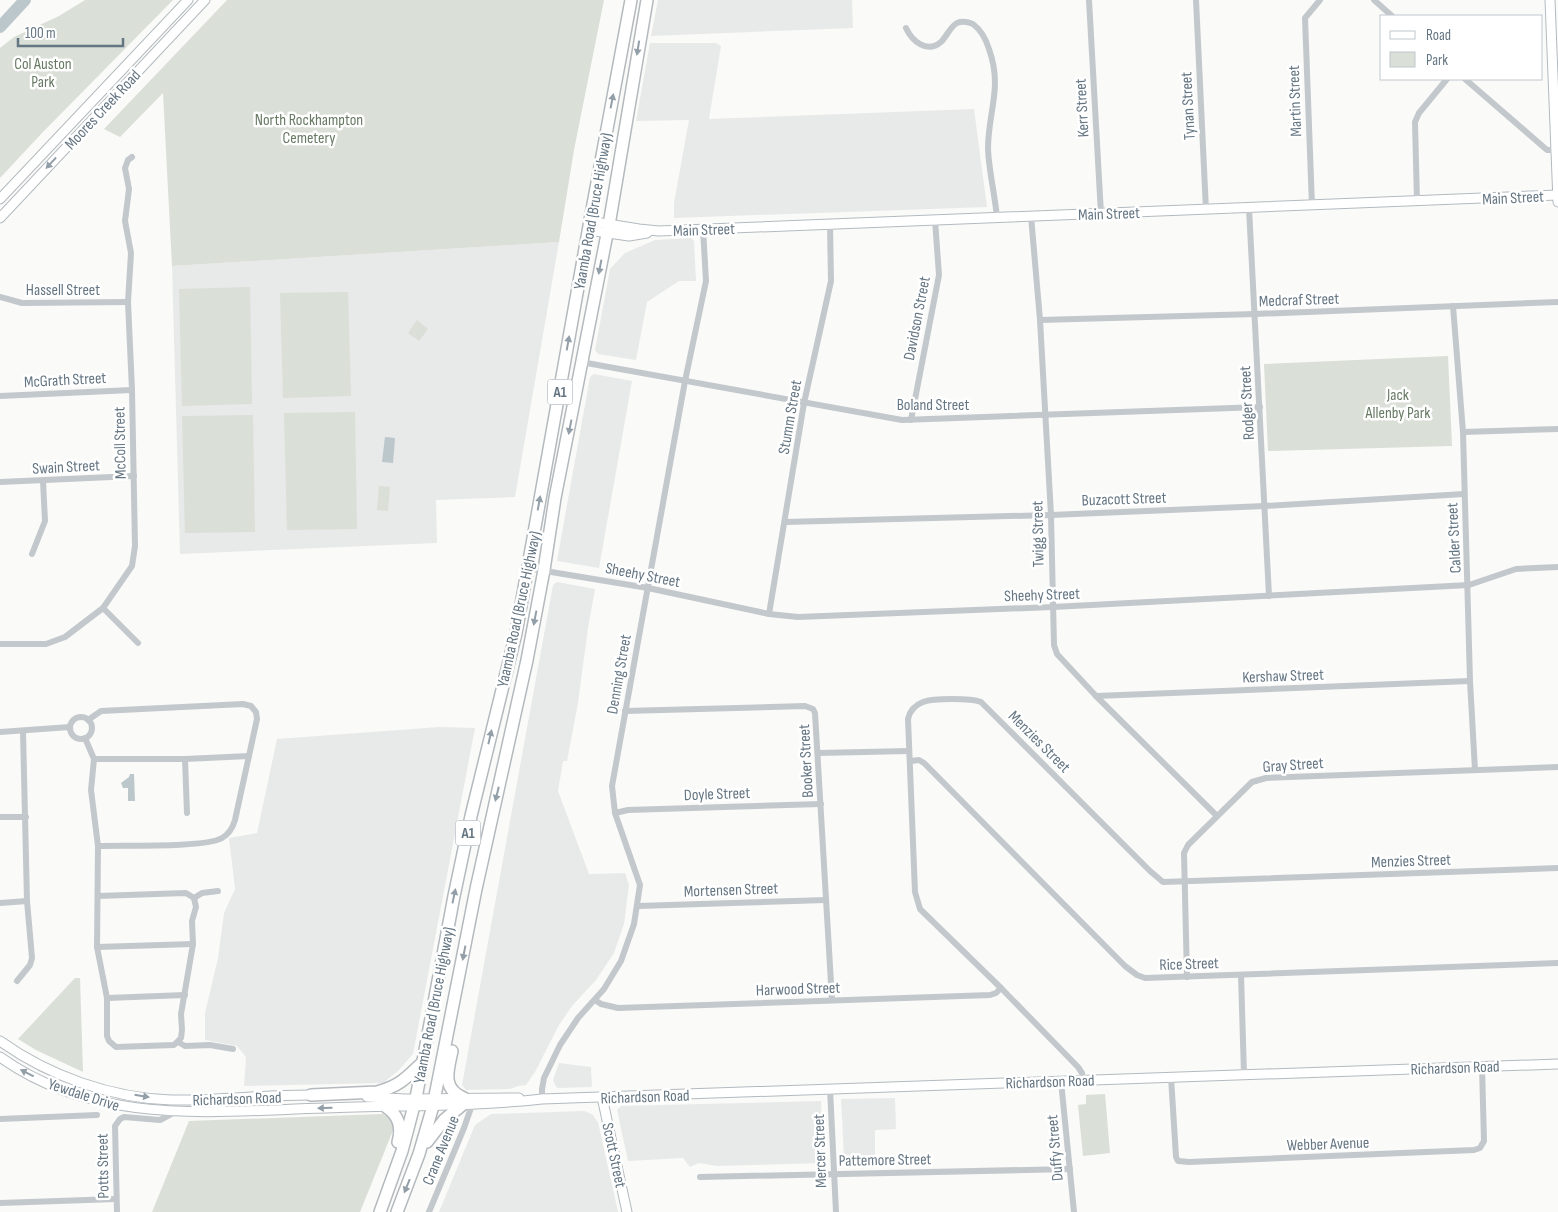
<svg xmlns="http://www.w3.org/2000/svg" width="1558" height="1212" font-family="'Sofia Sans Condensed',sans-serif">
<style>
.built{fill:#e8e9e9}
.green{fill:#dadfd7}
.water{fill:#bbc7cb}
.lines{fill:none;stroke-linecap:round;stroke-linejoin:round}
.river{stroke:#bbc7cb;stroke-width:12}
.secondary-casing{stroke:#b3babf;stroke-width:11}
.highway-casing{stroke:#b4b9bd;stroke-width:14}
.street{stroke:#c3c8cc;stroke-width:6}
.secondary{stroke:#fff;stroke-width:9}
.highway{stroke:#fff;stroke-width:11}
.oneway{fill:#939fa8}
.labels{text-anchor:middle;stroke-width:5;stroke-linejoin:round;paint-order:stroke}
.shield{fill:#fff;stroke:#939fa8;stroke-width:1}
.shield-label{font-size:15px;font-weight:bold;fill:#657683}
.park-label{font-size:16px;fill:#687a64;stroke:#fff}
.street-label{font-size:16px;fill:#657683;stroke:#fff}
</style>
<rect width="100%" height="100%" fill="#fafaf8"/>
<g class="built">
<path d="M658,0H852L853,28L651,36Z"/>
<path d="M650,43H716L721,46L709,119L974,109L987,207L674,218V203L689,120L636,121Z"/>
<path d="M691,238L694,241L696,281H679L647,302L636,360L598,354L595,350L610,269L625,253L655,240Z"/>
<path d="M559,242L515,497L436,500L437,543L180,554L172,266Z"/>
<path d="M594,374L632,381L599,568L557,561L590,377Z"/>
<path d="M557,582L595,589L588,628L578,703L567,761H563L558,791L589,874L625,873L629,885L624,924L614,953L596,980L572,1006L559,1025L535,1072L526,1085L518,1086L510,1089L466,1090L462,1085L553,585Z"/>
<path d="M439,727L475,728L413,1054L398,1071L383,1083L244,1086L246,1057L237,1046L205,1040V1013L218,958L224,913L235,889L229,838L257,833L277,739Z"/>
<path d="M559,1063L591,1067L592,1087L559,1088L556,1087L553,1080Z"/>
<path d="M895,1098L896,1129L875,1130V1161L849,1162L844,1158L841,1099Z"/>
<path d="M821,1101L823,1163L717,1166L699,1163L690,1167L683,1158L628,1161L617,1110L621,1106Z"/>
<path d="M584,1111L592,1114L598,1122L618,1212H439L475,1125L491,1114Z"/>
</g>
<g class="green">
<path d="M85,0H173L42,133L0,178V48L14,37L59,16Z"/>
<path d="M227,0H604L574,150L559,242L172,266L163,93L120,137L104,129Z"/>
<path d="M250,287L252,404L182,406L179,289Z"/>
<path d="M348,292L351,396L283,398L280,293Z"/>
<path d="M417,320L428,329L419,341L408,333Z"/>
<path d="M1448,356L1452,446L1268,451L1264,364Z"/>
<path d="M355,412L357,529L287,530L284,413Z"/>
<path d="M253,415L255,532L185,533L182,416Z"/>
<path d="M379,486L390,487L388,511L377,510Z"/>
<path d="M75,978H80L83,1072L36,1050L18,1039Z"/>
<path d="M1105,1094L1110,1153L1083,1156L1078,1105L1086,1104V1095Z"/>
<path d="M383,1114L391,1119L394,1128L360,1212H152L189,1121Z"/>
</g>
<g class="water">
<path d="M385,437L395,438L393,463L382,462Z"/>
<path d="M130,774H134L135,801H128V788H123L121,783L129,777Z"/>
</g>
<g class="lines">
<path class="river" d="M0,27L25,0"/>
<g class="secondary-casing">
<g id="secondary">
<path d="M1550,0L1558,202"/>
<path d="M0,199L188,0"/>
<path d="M0,218L205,0"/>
<path d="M589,221L639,229L659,231L1558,195"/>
<path d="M588,230L629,236L647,233"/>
<path d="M0,1041C49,1076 111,1098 171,1100C220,1101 268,1094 317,1095"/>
<path d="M0,1057C98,1127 213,1111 326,1108C398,1105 470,1107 542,1099L1558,1064"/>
<path d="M367,1097L406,1099L519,1098"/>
<path d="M602,1097L627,1212"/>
</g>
</g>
<g class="highway-casing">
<g id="highway">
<path d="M452,1051C448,1070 441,1089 464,1098"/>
<path d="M311,1095L377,1092C400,1086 406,1078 423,1062"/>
<path d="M386,1107C399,1115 402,1128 398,1142"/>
<path d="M427,1142L444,1120L462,1105"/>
<path d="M380,1212L402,1151L416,1098L454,896L471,816L516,633L591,215L631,0"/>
<path d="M397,1212L419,1154L433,1106L476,889L527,660L544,570L555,498L610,219L647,0"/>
</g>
</g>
<g class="street">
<path d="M1089,0L1101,214"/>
<path d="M1196,0L1206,210"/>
<path d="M1374,0L1392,16"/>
<path d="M906,28C912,41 927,54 941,42C947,36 950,27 957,23C962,21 968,22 973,24C982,31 986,39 989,49C1003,88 988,111 988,149C989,172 995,195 997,218"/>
<path d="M1465,79L1547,150H1556"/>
<path d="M1417,202L1415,122L1419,113L1447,79"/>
<path d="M1312,206L1305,18L1320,0"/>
<path d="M1249,208L1269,596"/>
<path d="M1031,216L1040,320L1051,515L1054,645L1057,654L1096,696L1217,816"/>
<path d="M0,297L22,303L128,302"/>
<path d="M1453,306L1463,432L1470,681L1475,770"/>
<path d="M1040,320L1255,314L1558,302"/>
<path d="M581,362L902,420L1260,407"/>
<path d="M0,396L132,390"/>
<path d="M911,420L939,275L935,220"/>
<path d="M1463,432L1558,429"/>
<path d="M0,482L134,476"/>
<path d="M785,522L1051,515L1265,506L1464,494"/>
<path d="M32,554L45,521L43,481"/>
<path d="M527,568L648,588L769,614L798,617L1053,607L1469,585L1516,569L1558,567"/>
<path d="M103,608L138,643"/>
<path d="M769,614L804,403L831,281L830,224"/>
<path d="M0,644H46L65,637L103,608L132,566L135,546L132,390L128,302L131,253L125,221L129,189L125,168L128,160L132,157"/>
<path d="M1096,696L1470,681"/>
<path d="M625,711L805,706L813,709L815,713L832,1000"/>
<circle cx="81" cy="728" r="11"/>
<path d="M88,720L101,711L243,704L251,706L256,712L257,719L235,820C233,827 229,834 222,838C205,848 122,845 98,846"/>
<path d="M0,732L70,727"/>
<path d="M85,738L94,759L91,790L98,846L97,947L107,998V1036L109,1041L116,1047L174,1045L181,1038L182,1030L181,1014L193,944L192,921L196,907L194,898L186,893L98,896"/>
<path d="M818,753L909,751"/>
<path d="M94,759H185L249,756"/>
<path d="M185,759L187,813"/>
<path d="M911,761L919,760L924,763L1125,966L1137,975L1145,978L1558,963"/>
<path d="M615,813L628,810L821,804"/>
<path d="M0,817H26"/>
<path d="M194,898L202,893L218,891"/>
<path d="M0,903L27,901"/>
<path d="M638,906L826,900"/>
<path d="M97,947L193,944"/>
<path d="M1241,975L1244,1074"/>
<path d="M1187,977L1184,853L1188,845L1252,782L1266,778L1558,767"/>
<path d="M17,981L30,965L32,958L27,901L23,731"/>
<path d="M107,998L185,995"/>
<path d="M595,1000L601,1004L618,1008L990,995L996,993L1001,988"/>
<path d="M178,1042L185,1046L210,1045L233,1049"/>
<path d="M1171,1077L1176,1157L1178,1161L1189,1162L1474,1150L1480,1148L1484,1141L1482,1066"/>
<path d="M1083,1080L1082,1073L1078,1067L1001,988L920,909L915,892L908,719C910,710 915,705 923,702C933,698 971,698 981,702L1150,871L1163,882L1558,868"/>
<path d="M1061,1081L1074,1212"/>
<path d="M830,1089L836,1212"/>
<path d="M542,1099V1089L544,1078L560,1045L578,1018L604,989L621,961L634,924L640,885L615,813L612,786L685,381L706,281L703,229"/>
<path d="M0,1119L97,1115"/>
<path d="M700,1177L1070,1169"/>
<path d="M0,1203L116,1199"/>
<path d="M117,1212L115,1126L120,1119L124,1117L160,1120L175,1112"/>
<path d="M429,1212L464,1128L473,1102"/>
</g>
<use href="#secondary" class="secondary"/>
<use href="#highway" class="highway"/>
</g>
<defs><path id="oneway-solid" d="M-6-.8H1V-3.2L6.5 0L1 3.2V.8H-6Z" transform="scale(1.25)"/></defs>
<g class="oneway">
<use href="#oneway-solid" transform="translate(638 48) rotate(99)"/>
<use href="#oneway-solid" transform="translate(612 101) rotate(-79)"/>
<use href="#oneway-solid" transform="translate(51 163) rotate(133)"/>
<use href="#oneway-solid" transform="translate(600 267) rotate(101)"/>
<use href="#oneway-solid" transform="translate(568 343) rotate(-80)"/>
<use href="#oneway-solid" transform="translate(570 427) rotate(101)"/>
<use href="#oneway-solid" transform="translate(539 503) rotate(-80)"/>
<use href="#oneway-solid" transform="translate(535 618) rotate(101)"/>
<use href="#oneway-solid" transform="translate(490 737) rotate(-77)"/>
<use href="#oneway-solid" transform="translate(497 794) rotate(104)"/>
<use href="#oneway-solid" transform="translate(454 896) rotate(-78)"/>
<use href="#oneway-solid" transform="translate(464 953) rotate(101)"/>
<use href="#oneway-solid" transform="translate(27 1073) rotate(-153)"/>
<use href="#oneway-solid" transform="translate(142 1096) rotate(9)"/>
<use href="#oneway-solid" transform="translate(325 1108) rotate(178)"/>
<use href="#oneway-solid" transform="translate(407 1186) rotate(112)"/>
</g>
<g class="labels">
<g class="shield">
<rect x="547.5" y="379.5" width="25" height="25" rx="4"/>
<rect x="455.5" y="820.5" width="25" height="25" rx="4"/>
</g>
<g class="shield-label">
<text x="560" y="397">A1</text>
<text x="468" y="838">A1</text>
</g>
<g class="park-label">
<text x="43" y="69">Col Auston<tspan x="43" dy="18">Park</tspan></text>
<text x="309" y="125">North Rockhampton<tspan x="309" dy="18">Cemetery</tspan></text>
<text x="1398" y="400">Jack<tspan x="1398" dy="18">Allenby Park</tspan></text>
</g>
<g class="street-label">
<text transform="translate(1294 101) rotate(-92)" y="6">Martin Street</text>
<text transform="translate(1187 106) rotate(-93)" y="6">Tynan Street</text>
<text transform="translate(1081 108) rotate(-93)" y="6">Kerr Street</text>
<text transform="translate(102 109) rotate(-47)" y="6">Moores Creek Road</text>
<text transform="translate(1513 197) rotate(-3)" y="6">Main Street</text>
<text transform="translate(592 211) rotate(-80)" y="6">Yaamba Road (Bruce Highway)</text>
<text transform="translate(1109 213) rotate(-2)" y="6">Main Street</text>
<text transform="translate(704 229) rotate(-2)" y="6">Main Street</text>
<text x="63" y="295">Hassell Street</text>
<text transform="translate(1299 299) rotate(-2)" y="6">Medcraf Street</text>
<text transform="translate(916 318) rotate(-79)" y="6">Davidson Street</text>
<text transform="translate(65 379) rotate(-3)" y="6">McGrath Street</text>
<text transform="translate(1246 403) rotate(-93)" y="6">Rodger Street</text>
<text x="933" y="410">Boland Street</text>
<text transform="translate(789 417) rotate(-80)" y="6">Stumm Street</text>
<text transform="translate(119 443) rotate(-91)" y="6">McColl Street</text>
<text transform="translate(66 466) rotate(-3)" y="6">Swain Street</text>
<text transform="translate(1124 498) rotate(-2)" y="6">Buzacott Street</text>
<text transform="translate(1037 534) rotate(-91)" y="6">Twigg Street</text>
<text transform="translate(1453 538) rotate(-93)" y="6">Calder Street</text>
<text transform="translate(643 574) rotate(11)" y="6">Sheehy Street</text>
<text transform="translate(1042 594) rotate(-2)" y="6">Sheehy Street</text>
<text transform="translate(518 609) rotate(-78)" y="6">Yaamba Road (Bruce Highway)</text>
<text transform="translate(618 674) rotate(-80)" y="6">Denning Street</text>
<text transform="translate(1283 675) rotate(-2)" y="6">Kershaw Street</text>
<text transform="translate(1040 741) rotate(45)" y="6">Menzies Street</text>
<text transform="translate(805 761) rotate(-93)" y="6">Booker Street</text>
<text transform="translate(1293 764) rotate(-4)" y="6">Gray Street</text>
<text transform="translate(717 793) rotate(-2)" y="6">Doyle Street</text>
<text transform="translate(1411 860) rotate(-2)" y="6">Menzies Street</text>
<text transform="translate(731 889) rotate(-2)" y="6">Mortensen Street</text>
<text transform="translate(1189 963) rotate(-2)" y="6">Rice Street</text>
<text transform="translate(798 988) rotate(-2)" y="6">Harwood Street</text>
<text transform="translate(433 1005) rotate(-79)" y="6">Yaamba Road (Bruce Highway)</text>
<text transform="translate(1455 1067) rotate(-2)" y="6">Richardson Road</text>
<text transform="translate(1050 1081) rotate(-2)" y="6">Richardson Road</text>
<text transform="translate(84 1094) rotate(18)" y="6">Yewdale Drive</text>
<text transform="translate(645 1096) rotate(-2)" y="6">Richardson Road</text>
<text transform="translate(237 1098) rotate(-2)" y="6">Richardson Road</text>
<text transform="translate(1328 1143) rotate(-2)" y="6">Webber Avenue</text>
<text transform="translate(1054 1148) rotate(-95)" y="6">Duffy Street</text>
<text transform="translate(440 1150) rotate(-68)" y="6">Crane Avenue</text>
<text transform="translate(819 1151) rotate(-92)" y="6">Mercer Street</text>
<text transform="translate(615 1155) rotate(78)" y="6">Scott Street</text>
<text transform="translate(885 1159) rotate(-1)" y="6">Pattemore Street</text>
<text transform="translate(102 1166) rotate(-91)" y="6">Potts Street</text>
</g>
</g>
<rect x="1380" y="15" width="162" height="65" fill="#ffffff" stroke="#c1c8cd"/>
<rect x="1390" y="31" width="25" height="8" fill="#ffffff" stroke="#c1c8cd"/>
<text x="1426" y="40" font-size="15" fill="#657683">Road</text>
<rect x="1390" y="52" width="25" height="15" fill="#dadfd7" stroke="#c1c8cd"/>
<text x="1426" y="65" font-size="15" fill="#657683">Park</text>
<path d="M18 38v8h105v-8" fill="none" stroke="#657683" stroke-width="2.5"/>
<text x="25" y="38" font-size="15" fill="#657683" stroke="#ffffff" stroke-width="4" paint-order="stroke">100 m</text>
</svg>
